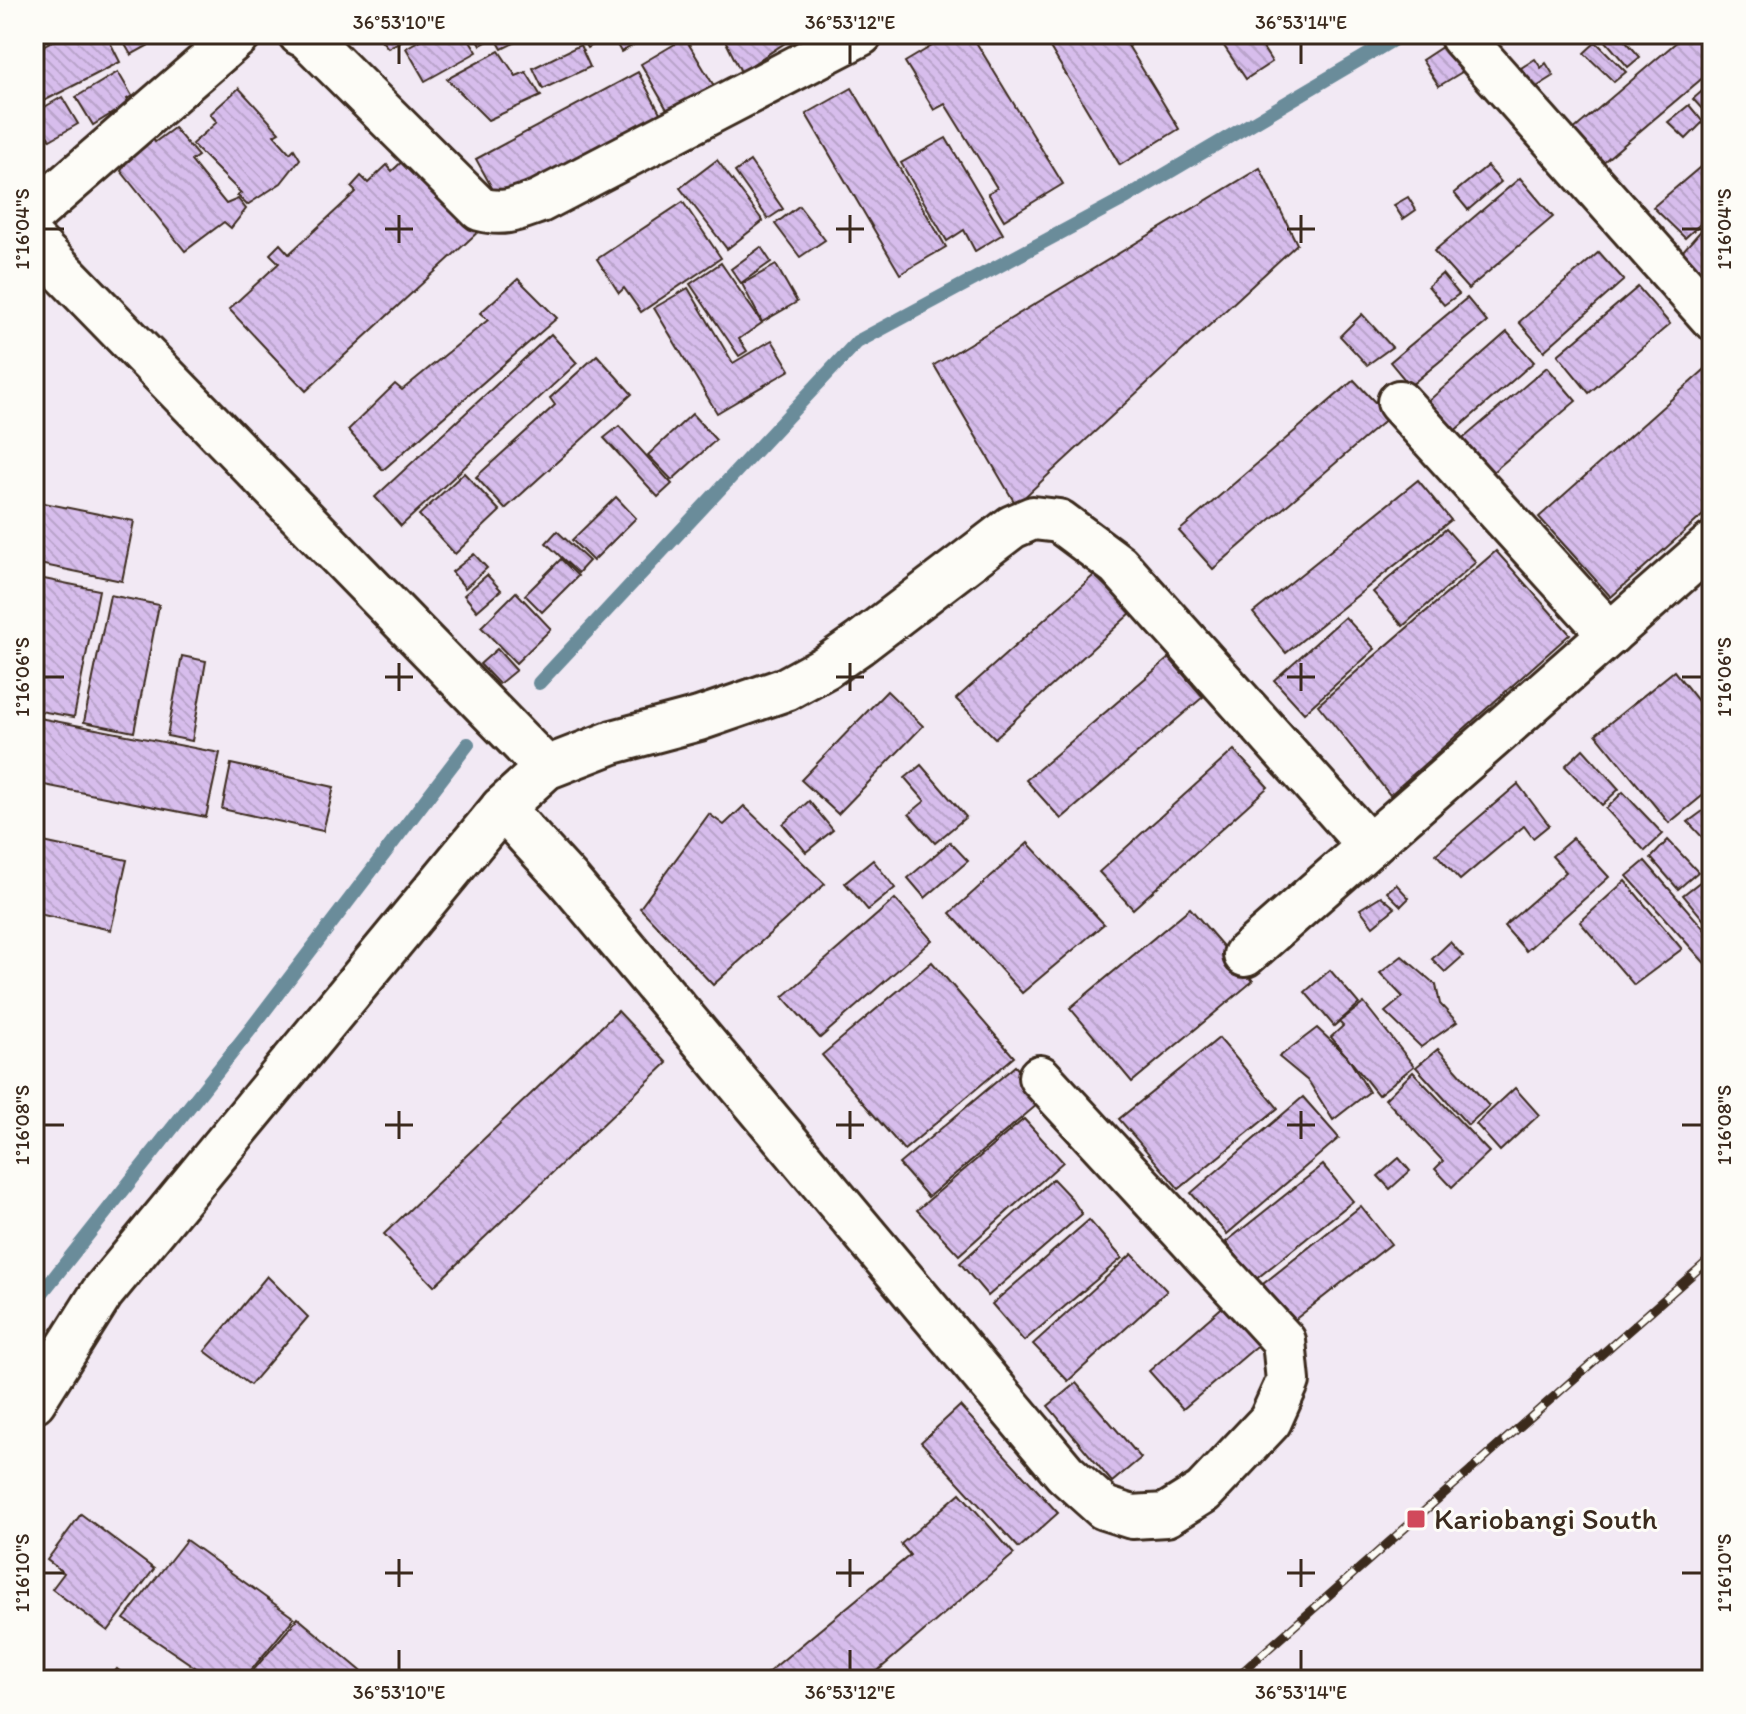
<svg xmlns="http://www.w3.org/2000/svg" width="1746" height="1714" font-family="Itim,sans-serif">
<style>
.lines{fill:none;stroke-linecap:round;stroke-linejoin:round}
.stream{stroke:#6b8c9a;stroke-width:14}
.building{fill:url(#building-back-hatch);stroke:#3b2a1e;stroke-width:2}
.minor-casing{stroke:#3b2a1e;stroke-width:48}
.minor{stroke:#fdfcf7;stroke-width:42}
.rail-casing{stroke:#3b2a1e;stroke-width:9}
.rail{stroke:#fdfcf7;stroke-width:6;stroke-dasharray:18;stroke-linecap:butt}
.ticks{fill:none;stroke:#3b2a1e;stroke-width:3}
.poi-dot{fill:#d1495b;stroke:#fdfcf7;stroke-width:3}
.labels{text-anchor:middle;stroke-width:6;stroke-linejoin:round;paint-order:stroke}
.poi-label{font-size:30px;fill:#3b2a1e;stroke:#fdfcf7;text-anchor:start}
.neatline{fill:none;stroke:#3b2a1e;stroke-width:3}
.ticks-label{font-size:20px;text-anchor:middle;fill:#3b2a1e}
</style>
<defs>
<pattern id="building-back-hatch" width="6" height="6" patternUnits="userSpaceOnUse" patternTransform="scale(2)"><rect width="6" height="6" fill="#d7bdec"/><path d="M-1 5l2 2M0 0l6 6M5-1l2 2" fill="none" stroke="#b9a3ca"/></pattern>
</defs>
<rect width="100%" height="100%" fill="#f2e9f4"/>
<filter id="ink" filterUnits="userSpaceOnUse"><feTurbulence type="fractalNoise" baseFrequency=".0125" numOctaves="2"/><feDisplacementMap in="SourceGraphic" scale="16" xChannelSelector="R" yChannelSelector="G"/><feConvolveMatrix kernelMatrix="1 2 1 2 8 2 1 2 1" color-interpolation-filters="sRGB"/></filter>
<g filter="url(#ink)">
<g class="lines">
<g class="stream">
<path d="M539,683L857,342L1127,197L1403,34"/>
<path d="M34,1303L250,1030L468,744"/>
</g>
</g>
<g class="building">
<path d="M66,34H106L120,62L34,106V50Z"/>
<path d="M119,34H169L131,55Z"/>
<path d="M376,34H414L388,48Z"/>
<path d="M430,34H466L477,52L425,81L406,48Z"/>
<path d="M475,34H522L524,38L502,49L495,37L481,45Z"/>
<path d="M579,34H654L621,52L611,34L587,48Z"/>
<path d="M722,34H796L797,35L741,72Z"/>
<path d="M952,34H971L1063,184L1004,220L988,193L997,188L945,104L934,110L905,62Z"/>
<path d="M1042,34H1121L1179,129L1120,165Z"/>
<path d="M1216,34H1254L1272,62L1246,79Z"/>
<path d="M1609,34H1620L1640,57L1628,67L1604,39Z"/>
<path d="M1686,34H1712V70L1601,164L1572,131Z"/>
<path d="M685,38L714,86L669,113L641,64Z"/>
<path d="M1596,42L1626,72L1614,82L1584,53Z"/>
<path d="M580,45L590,67L543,89L533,68Z"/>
<path d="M1445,45L1462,72L1439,86L1422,60Z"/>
<path d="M499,51L516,76L526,72L541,96L488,120L447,79Z"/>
<path d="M1535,59L1541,68L1546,63L1554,76L1535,88L1521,68Z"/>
<path d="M118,72L132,96L127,99L129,103L93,125L76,97Z"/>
<path d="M638,72L664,120L502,206L476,159Z"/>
<path d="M1708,86L1712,91V120L1693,99Z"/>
<path d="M239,88L279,132L274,135L290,153L294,149L300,159L281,183L247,205L237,195L241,193L192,144L217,122L210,114Z"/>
<path d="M852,88L946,247L900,274L806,114Z"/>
<path d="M62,97L78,124L50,140L34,113Z"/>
<path d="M1689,105L1703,122L1686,139L1668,122Z"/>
<path d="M174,128L198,156L191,161L226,204L238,199L246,209L231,228L224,222L185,251L121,171L147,130L155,142Z"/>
<path d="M946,138L1003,234L975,251L964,230L947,241L901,163Z"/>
<path d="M409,155L480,230L306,391L229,309L279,263L270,254L280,244L289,254L356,192L351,187L361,176L368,183L387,165L392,171Z"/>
<path d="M1712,157V213L1685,238L1653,207Z"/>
<path d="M717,160L763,221L727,249L680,188Z"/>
<path d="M750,161L783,209L768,219L735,172Z"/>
<path d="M1487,166L1501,182L1468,210L1454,193Z"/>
<path d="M1260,168L1297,244L1016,505L934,365Z"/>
<path d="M1520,178L1553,217L1468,289L1434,251Z"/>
<path d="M1408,197L1416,210L1403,219L1394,205Z"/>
<path d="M683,202L721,258L641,312L624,288L619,293L597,259Z"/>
<path d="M799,206L825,240L800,257L775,224Z"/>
<path d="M1706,225L1712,230V289L1682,252Z"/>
<path d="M761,247L771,262L741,283L731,269Z"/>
<path d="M1599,252L1624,280L1544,351L1519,322Z"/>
<path d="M721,263L762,323L739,339L747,351L739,356L690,284Z"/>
<path d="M776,265L797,302L762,322L742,284Z"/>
<path d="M1442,274L1459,294L1444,305L1428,286Z"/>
<path d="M518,279L557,318L383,470L348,430L395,384L402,390L488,320L480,313Z"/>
<path d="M1638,287L1670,324L1589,393L1558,355Z"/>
<path d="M688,288L733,363L772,340L790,370L717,413L654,308Z"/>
<path d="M1467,298L1487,322L1410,386L1390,362Z"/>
<path d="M1362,314L1392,347L1367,365L1340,336Z"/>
<path d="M1507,332L1534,362L1452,433L1426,403Z"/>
<path d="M551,334L577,363L401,526L375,497Z"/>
<path d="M597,355L632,394L505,509L476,477L555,405L550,398Z"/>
<path d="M1712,363V507L1611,597L1539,517Z"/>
<path d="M1547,367L1576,401L1488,476L1459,442Z"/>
<path d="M1354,380L1389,417L1213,569L1179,531Z"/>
<path d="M692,414L716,440L672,480L648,455Z"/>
<path d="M619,426L672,484L658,497L604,438Z"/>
<path d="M464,473L500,511L455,554L419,515Z"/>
<path d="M1418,480L1451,520L1286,653L1253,613Z"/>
<path d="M616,497L636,518L593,561L572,540Z"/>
<path d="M34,501L134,521L122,581L34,563Z"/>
<path d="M1446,529L1476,562L1403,626L1373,592Z"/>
<path d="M557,531L589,561L578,573L546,543Z"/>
<path d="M1496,551L1570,634L1390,795L1318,705Z"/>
<path d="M474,554L487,568L465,588L452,572Z"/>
<path d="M561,559L578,576L542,612L525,595Z"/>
<path d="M487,575L501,590L477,611L464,595Z"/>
<path d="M1094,575L1132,612L995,738L956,699Z"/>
<path d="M34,577L99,590L74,717L34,710Z"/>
<path d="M516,592L551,629L516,663L481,627Z"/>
<path d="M110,595L159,605L134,732L84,722Z"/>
<path d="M1345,617L1375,649L1304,713L1274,680Z"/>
<path d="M497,649L516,670L499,684L480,664Z"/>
<path d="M182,656L206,661L192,741L167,736Z"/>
<path d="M1169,658L1203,697L1061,819L1026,780Z"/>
<path d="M1674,671L1712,718V788L1669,823L1596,734Z"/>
<path d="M887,691L923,726L838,814L801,780Z"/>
<path d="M34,717L220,753L206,817L34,783Z"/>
<path d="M1583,749L1619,789L1602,805L1565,766Z"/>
<path d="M1234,750L1268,787L1133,909L1099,872Z"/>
<path d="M231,764L334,787L323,831L222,809Z"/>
<path d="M921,765L966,817L935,843L909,814L925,801L905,778Z"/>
<path d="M1518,784L1549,825L1533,838L1524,826L1460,880L1436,854Z"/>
<path d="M1623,792L1663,834L1645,851L1606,809Z"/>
<path d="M809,801L833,830L806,852L783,824Z"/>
<path d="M744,806L825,884L713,985L640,908L709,814L724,825Z"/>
<path d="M1707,808L1712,814V833L1705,840L1688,822Z"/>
<path d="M1573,838L1609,877L1526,951L1504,926L1566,872L1552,856Z"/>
<path d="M34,840L127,860L111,930L34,913Z"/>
<path d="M1668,840L1698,872L1678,889L1651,858Z"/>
<path d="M950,842L968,861L925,898L908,878Z"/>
<path d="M1028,843L1104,924L1022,993L950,913Z"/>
<path d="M873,860L895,888L868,910L845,883Z"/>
<path d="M1645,861L1712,938V965L1709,968L1627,876Z"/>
<path d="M1705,878L1712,887V930L1683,895Z"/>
<path d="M1625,881L1682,949L1634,985L1580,922Z"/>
<path d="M1396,884L1409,898L1401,906L1387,892Z"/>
<path d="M1381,896L1395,908L1373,926L1360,909Z"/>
<path d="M895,899L932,940L820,1038L783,997Z"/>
<path d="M1190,908L1253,981L1132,1082L1070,1008Z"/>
<path d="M1450,942L1463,956L1445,972L1432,959Z"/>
<path d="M1402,956L1436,985L1440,1004L1457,1022L1421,1047L1385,1012L1403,997L1380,973Z"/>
<path d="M932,962L1014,1057L904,1150L822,1055Z"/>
<path d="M1330,970L1359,1004L1334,1026L1305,992Z"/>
<path d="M1364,1003L1414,1066L1378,1095L1331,1037L1343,1026L1339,1022Z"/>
<path d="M618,1011L667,1063L434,1286L384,1234Z"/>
<path d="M1317,1028L1347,1056L1369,1092L1333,1120L1309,1082L1279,1057Z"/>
<path d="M1219,1038L1278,1108L1179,1189L1119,1119Z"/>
<path d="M1438,1049L1489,1106L1468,1125L1416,1067Z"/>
<path d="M1015,1066L1044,1099L928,1197L899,1164Z"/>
<path d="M1413,1072L1489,1152L1452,1187L1435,1169L1443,1161L1385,1099Z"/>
<path d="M1515,1088L1539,1115L1500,1151L1476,1124Z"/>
<path d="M1303,1097L1339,1138L1227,1234L1191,1193Z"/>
<path d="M1024,1119L1063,1162L959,1255L917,1210Z"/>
<path d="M1399,1158L1410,1171L1390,1189L1378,1176Z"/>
<path d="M1323,1165L1353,1201L1255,1280L1226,1242Z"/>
<path d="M1053,1179L1071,1198L1082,1214L988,1296L960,1263Z"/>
<path d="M1361,1206L1391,1244L1293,1321L1263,1284Z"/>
<path d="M1089,1220L1122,1258L1024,1341L992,1304Z"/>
<path d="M1132,1254L1167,1291L1068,1381L1033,1344Z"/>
<path d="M267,1276L308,1317L250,1385L205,1351Z"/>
<path d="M1235,1296L1270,1335L1183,1409L1149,1371Z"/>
<path d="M1076,1383L1141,1458L1112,1482L1048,1406Z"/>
<path d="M960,1406L1058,1513L1019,1548L921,1442Z"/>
<path d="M960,1493L1014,1554L867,1680H759L910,1555L901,1544Z"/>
<path d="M81,1514L154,1569L108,1631L52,1589L64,1573L47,1560Z"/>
<path d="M186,1540L294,1618L243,1680H214L124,1619Z"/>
<path d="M298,1618L372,1680H245Z"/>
<path d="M117,1669L131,1680H108Z"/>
</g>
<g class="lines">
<g class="minor-casing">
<g id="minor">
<path d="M300,34L307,37L480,209C504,216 517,209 540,201L861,34"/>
<path d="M1462,37L1712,318"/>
<path d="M34,213L240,34"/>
<path d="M34,242L546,768"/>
<path d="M1399,402L1610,634"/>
<path d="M502,808L568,880L1065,1473L1104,1508L1132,1517L1166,1515L1203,1492L1270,1421L1288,1381L1284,1341L1040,1077"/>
<path d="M1245,955L1712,544"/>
<path d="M34,1401L102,1293L502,808L546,768L613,742L699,719L786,689L826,667L859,644L1012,527L1033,518L1059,521L1118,565L1369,846"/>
</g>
</g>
<use href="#minor" class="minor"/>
<g class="rail-casing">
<path id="rail" d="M1233,1680L1712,1257"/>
</g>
<use href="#rail" class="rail"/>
</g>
</g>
<path class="ticks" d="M399,44V64M850,44V64M1301,44V64M399,215V243M850,215V243M1301,215V243M44,229H64M385,229H413M836,229H864M1287,229H1315M1682,229H1702M399,663V691M850,663V691M1301,663V691M44,677H64M385,677H413M836,677H864M1287,677H1315M1682,677H1702M399,1111V1139M850,1111V1139M1301,1111V1139M44,1125H64M385,1125H413M836,1125H864M1287,1125H1315M1682,1125H1702M399,1559V1587M850,1559V1587M1301,1559V1587M44,1573H64M385,1573H413M836,1573H864M1287,1573H1315M1682,1573H1702M399,1650V1670M850,1650V1670M1301,1650V1670"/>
<rect class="poi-dot" x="1406" y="1509" width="20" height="20" rx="4"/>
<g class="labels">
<g class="poi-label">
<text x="1434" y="1529">Kariobangi South</text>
</g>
</g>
<rect width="1746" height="1714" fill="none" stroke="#fdfcf7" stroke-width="88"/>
<rect x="44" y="44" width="1658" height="1626" class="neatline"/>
<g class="ticks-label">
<text x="399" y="29">36°53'10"E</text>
<text x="850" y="29">36°53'12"E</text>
<text x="1301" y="29">36°53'14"E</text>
<text transform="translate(22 229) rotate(-90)" y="7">1°16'04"S</text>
<text transform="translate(1724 229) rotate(-90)" y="7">1°16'04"S</text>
<text transform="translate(22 677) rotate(-90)" y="7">1°16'06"S</text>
<text transform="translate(1724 677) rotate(-90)" y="7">1°16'06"S</text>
<text transform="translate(22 1125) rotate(-90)" y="7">1°16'08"S</text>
<text transform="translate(1724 1125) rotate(-90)" y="7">1°16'08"S</text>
<text transform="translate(22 1573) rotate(-90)" y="7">1°16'10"S</text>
<text transform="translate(1724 1573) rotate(-90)" y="7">1°16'10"S</text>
<text x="399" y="1699">36°53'10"E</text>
<text x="850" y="1699">36°53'12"E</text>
<text x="1301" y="1699">36°53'14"E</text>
</g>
</svg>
